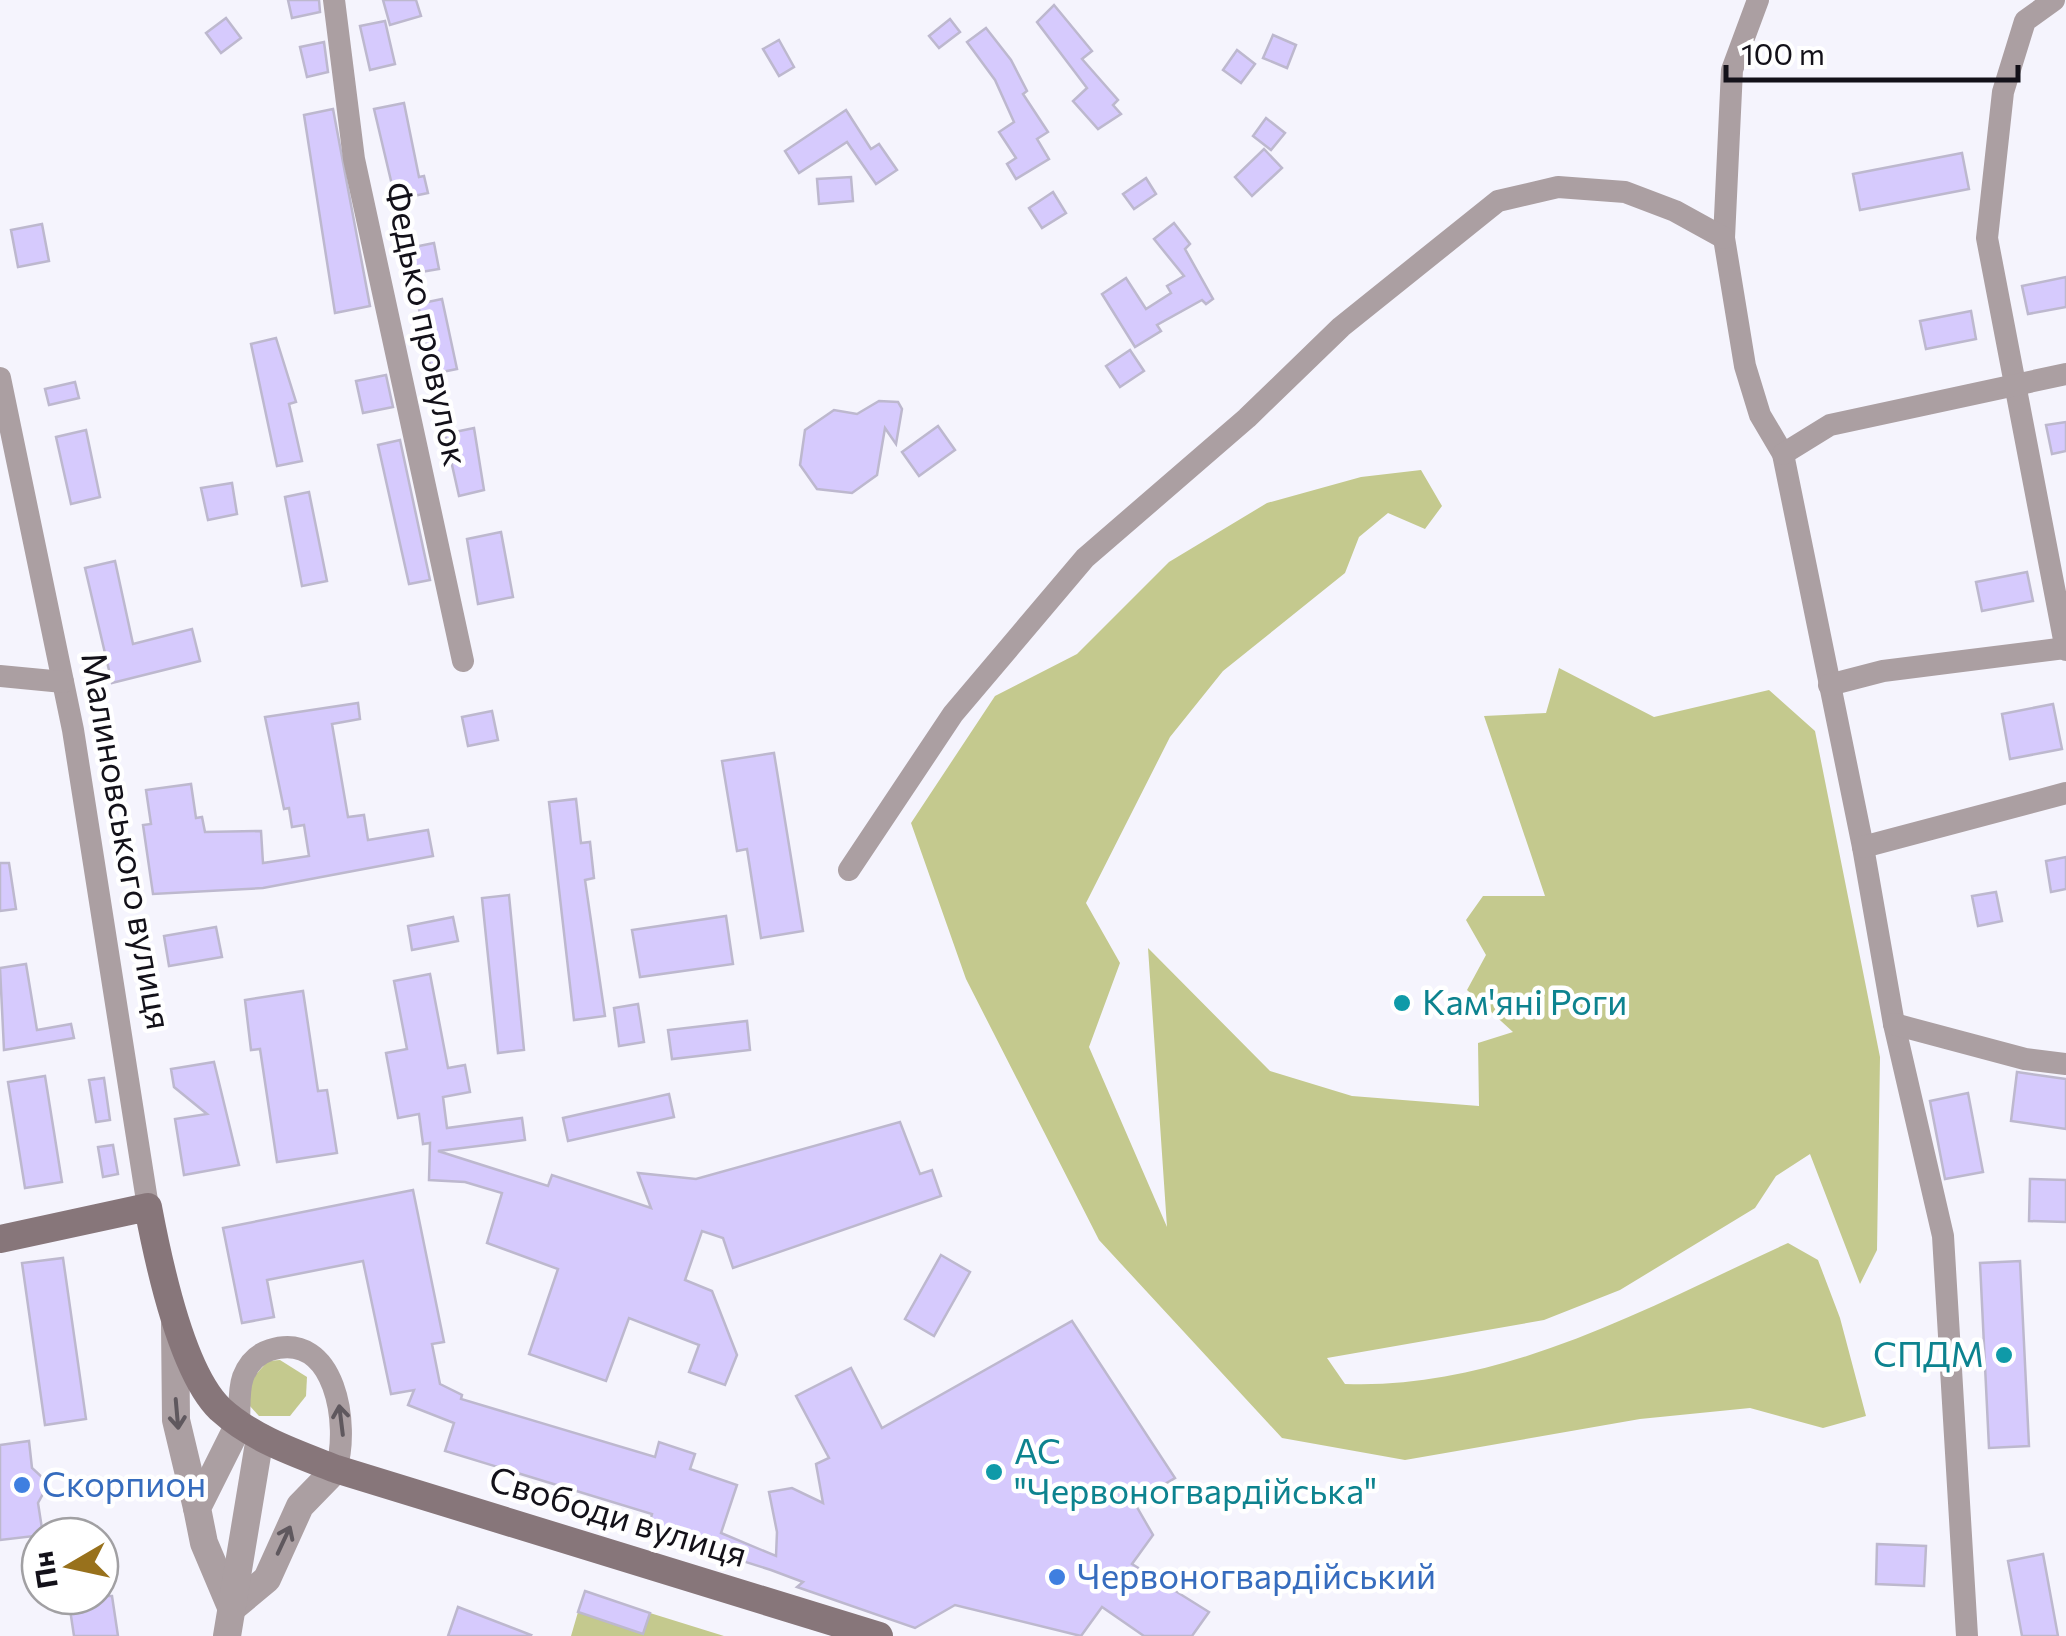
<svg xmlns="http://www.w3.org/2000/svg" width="2066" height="1636" font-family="Commissioner,sans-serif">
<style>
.green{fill:#c4c98e}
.building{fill:#d6cafd;stroke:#bdb8ce;stroke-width:2.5}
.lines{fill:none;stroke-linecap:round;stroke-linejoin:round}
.minor{stroke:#ab9fa2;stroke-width:22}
.tertiary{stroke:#ab9fa2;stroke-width:28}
.secondary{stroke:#87767a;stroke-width:28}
.oneway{stroke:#5f585e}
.culture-dot{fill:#0f9aa8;stroke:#fff;stroke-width:4}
.shop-dot{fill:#3f7fe0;stroke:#fff;stroke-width:4}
.labels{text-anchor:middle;stroke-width:9;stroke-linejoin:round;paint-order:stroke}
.street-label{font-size:35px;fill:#131119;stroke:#fff}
.culture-label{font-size:35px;fill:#0d838f;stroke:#fff;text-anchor:start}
.shop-label{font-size:35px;fill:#366cbe;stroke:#fff;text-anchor:start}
</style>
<rect width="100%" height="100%" fill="#f5f4fd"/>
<g class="green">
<path d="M1421,470L1442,506L1425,529L1388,513L1359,537L1345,573L1223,671L1170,737L1086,903L1120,963L1089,1047L1167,1227L1148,948L1270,1071L1352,1096L1479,1106L1478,1043L1513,1032L1467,990L1486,955L1466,920L1483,896H1545L1484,716L1546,713L1559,668L1654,717L1769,690L1815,731L1880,1057L1877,1250L1860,1284L1810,1154L1776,1176L1755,1208L1620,1290L1544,1320L1327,1358L1345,1384C1503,1390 1648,1307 1788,1243L1818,1260L1840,1318L1866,1416L1823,1428L1750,1408L1640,1419L1405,1460L1282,1438L1099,1240L966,979L911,823L995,696L1077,654L1169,562L1267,503L1361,477Z"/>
<path d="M280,1360L307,1377L306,1396L290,1416H259L249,1405V1382L268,1361Z"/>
<path d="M578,1612L643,1634L650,1613L724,1636H571Z"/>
</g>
<g class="building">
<path d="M288,0H319L320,12L292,18Z"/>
<path d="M383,0H416L421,16L390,25Z"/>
<path d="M1054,5L1092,51L1082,59L1118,100L1113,105L1121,114L1098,129L1073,101L1087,88L1037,22Z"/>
<path d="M226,18L241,38L221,53L206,33Z"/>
<path d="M950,19L960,32L939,48L929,36Z"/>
<path d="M385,21L395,64L370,70L360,26Z"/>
<path d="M986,28L1011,60L1027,91L1023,94L1048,132L1037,139L1049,159L1016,179L1007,164L1016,158L999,132L1014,122L995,80L967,42Z"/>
<path d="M1273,35L1296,45L1287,68L1263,58Z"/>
<path d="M779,40L794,67L779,76L763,49Z"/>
<path d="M324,42L328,72L307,77L300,47Z"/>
<path d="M1237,50L1255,64L1241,83L1223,70Z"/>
<path d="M404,103L419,177L424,176L428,193L399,199L396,184L392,185L374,109Z"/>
<path d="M333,109L370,306L335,313L304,115Z"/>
<path d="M846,110L871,149L879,144L897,170L876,184L847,142L799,173L785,151Z"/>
<path d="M1266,118L1285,133L1271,150L1253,136Z"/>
<path d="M1264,149L1282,168L1252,196L1235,177Z"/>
<path d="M1962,153L1969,189L1860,210L1853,174Z"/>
<path d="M851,177L853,201L819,204L817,179Z"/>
<path d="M1146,178L1156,194L1134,209L1123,194Z"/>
<path d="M1053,192L1066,213L1042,228L1029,208Z"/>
<path d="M1174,223L1190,244L1185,249L1213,299L1206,304L1202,300L1157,325L1161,331L1135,347L1102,294L1126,278L1146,309L1171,293L1167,286L1184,276L1154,239Z"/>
<path d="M42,224L49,261L18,267L11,230Z"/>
<path d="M434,243L439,269L409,274L404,249Z"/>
<path d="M2066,277V307L2028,314L2022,286Z"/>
<path d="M442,299L457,369L432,374L418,304Z"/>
<path d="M1971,311L1976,339L1926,349L1920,321Z"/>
<path d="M276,338L296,402L289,404L302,461L277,466L251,344Z"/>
<path d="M1130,350L1144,371L1120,387L1106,366Z"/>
<path d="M386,375L393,407L363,413L356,381Z"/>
<path d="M75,382L79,398L49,405L45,389Z"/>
<path d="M879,401L898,402L902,409L896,444L885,428L877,475L852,493L817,489L800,465L805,430L834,410L857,414Z"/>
<path d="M2066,422V451L2052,454L2046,425Z"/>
<path d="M938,426L955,450L919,476L902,452Z"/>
<path d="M474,428L484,490L459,496L445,434Z"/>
<path d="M86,430L100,497L71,504L56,437Z"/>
<path d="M400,440L430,580L409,584L378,445Z"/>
<path d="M232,483L237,514L208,520L201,488Z"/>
<path d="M309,492L327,581L302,586L285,497Z"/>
<path d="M501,532L513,597L478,604L467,539Z"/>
<path d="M115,561L133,644L192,629L200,661L112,683L85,568Z"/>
<path d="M2027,572L2033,601L1982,611L1976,582Z"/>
<path d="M358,703L360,719L332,724L348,817L364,815L368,840L428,830L433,856L263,888L153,894L143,825L151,824L146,790L191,784L196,818L202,817L205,832L261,831L263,863L309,856L304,825L292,827L289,808L284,809L265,717Z"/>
<path d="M2053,704L2062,749L2010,759L2002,714Z"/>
<path d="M492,711L498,740L468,746L462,717Z"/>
<path d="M774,753L803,931L761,938L747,849L737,851L722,761Z"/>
<path d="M576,799L581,843L590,842L594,878L585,880L605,1016L574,1020L549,802Z"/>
<path d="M2066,857V889L2051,892L2046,861Z"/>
<path d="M0,863H9L16,909L0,911Z"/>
<path d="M1996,892L2002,921L1978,926L1972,896Z"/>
<path d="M509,895L524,1050L498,1053L482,898Z"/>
<path d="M726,916L733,964L640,977L632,930Z"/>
<path d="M453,917L458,941L412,950L408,926Z"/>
<path d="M216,927L222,957L169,966L164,936Z"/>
<path d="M26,964L37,1030L71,1024L74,1038L4,1050L0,968Z"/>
<path d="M430,974L448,1068L465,1065L470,1092L443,1097L447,1128L522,1118L525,1140L438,1151L548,1186L552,1175L651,1208L638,1173L696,1179L900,1122L920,1174L932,1170L941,1196L733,1268L723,1238L702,1231L685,1280L712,1291L737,1355L725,1385L689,1372L699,1345L629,1318L606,1381L529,1354L558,1269L487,1243L502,1193L465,1182L429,1180L430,1143L423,1144L419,1114L398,1118L386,1053L407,1049L394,981Z"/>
<path d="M303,991L318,1091L327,1090L337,1153L277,1162L260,1049L251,1050L245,1000Z"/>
<path d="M638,1004L644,1042L619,1046L614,1008Z"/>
<path d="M747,1021L750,1050L672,1059L668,1030Z"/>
<path d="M214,1062L239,1165L184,1175L175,1119L207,1114L174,1087L171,1069Z"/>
<path d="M2017,1072L2066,1079V1129L2011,1121Z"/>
<path d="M45,1076L62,1182L25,1188L8,1082Z"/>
<path d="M104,1078L110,1120L96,1122L89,1080Z"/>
<path d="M1968,1093L1983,1172L1945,1179L1930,1101Z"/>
<path d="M669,1094L674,1117L568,1141L563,1118Z"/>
<path d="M113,1145L118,1174L103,1177L98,1147Z"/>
<path d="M2030,1179L2066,1180V1222L2029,1221Z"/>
<path d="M413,1190L444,1342L432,1344L440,1384L462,1395L461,1399L655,1457L659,1442L695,1454L690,1469L737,1485L721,1533L776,1556L777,1532L769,1492L792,1488L823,1503L816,1464L829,1458L796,1396L851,1368L882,1428L1072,1321L1175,1478L1134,1502L1153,1535L1132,1564L1209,1612L1192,1636H1144L1102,1607L1081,1636L955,1605L915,1628L797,1587L803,1582L771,1570L647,1531L652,1514L445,1451L454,1423L408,1405L414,1390L391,1394L363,1261L267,1280L274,1317L242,1323L223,1228Z"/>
<path d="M941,1255L970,1272L934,1336L905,1319Z"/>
<path d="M63,1258L86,1419L45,1425L22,1263Z"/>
<path d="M2020,1261L2029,1446L1989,1448L1980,1263Z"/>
<path d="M29,1441L32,1468L43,1478L44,1492L38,1503L43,1535L0,1540V1445Z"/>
<path d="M1877,1544L1926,1546L1924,1586L1876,1584Z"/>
<path d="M2043,1554L2058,1636H2022L2008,1561Z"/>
<path d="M585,1591L650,1613L643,1634L578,1612Z"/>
<path d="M68,1596H112L118,1636H74Z"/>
<path d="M458,1607L531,1635L530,1636H448Z"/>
</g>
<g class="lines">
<g class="minor">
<path d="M334,0L354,159L463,661"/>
<path d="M1758,0L1732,70L1724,238L1745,366L1760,415L1783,454L1863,847L1894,1024L1943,1236L1967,1636"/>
<path d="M2054,0L2025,21L2003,92L1987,238L2066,650"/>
<path d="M0,378L73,730L148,1207"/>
<path d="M1783,454L1830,425L2066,374"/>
<path d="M0,676L63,682"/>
<path d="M1829,685L1883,671L2066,648"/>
<path d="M1863,847L2066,793"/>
<path d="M849,870L953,714L1085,558L1247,418L1341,327L1498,201L1558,187L1625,192L1675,211L1724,238"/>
<path d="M1894,1024L2025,1059L2066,1064"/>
<path d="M239,1424C240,1409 238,1391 243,1377C248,1364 257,1354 270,1350C336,1329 350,1427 336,1469"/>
</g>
<g class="tertiary">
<path d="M175,1324L176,1420L197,1508"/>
<path d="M231,1607L204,1543L197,1508L239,1424"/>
<path d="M231,1609L267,1579L300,1506L336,1469"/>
<path d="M227,1636L260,1437"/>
</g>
<path class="secondary" d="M0,1239L148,1207C158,1260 181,1371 220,1409C253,1439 295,1453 336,1469L879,1636"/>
</g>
<defs><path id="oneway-shaft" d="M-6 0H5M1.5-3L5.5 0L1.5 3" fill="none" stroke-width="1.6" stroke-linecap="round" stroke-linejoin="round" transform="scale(2.5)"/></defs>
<g class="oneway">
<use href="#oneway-shaft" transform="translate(177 1414) rotate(85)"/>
<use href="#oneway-shaft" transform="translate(341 1420) rotate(-97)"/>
<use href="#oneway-shaft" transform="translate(284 1540) rotate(-65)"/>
</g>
<g class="culture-dot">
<circle cx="1402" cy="1003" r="10"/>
<circle cx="2004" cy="1355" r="10"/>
<circle cx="994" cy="1472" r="10"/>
</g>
<g class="shop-dot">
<circle cx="22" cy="1485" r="10"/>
<circle cx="1057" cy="1577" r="10"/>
</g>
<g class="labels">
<g class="street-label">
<text transform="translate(426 324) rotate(78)" y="12">Федько провулок</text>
<text transform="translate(126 841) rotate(80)" y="12">Малиновського вулиця</text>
<text transform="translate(618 1517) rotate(17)" y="12">Свободи вулиця</text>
</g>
<g class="culture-label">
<text x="1422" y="1015">Кам'яні Роги</text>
<text x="1984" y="1367" text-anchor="end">СПДМ</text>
<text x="1014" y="1464">АС<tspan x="1014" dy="40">"Червоногвардійська"</tspan></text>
</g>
<g class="shop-label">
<text x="42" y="1497">Скорпион</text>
<text x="1077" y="1589">Червоногвардійський</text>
</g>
</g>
<g transform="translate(70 1566) rotate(261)"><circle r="48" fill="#ffffff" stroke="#a1a0a3" stroke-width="2.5"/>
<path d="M0-8L18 38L0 25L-18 38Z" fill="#98711c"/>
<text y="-15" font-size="28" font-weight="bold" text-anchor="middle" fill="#131119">Пн</text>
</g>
<path d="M1726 65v15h292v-15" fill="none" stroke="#131119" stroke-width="5"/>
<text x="1741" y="65" font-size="30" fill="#131119" stroke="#ffffff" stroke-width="8" paint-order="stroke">100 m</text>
</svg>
